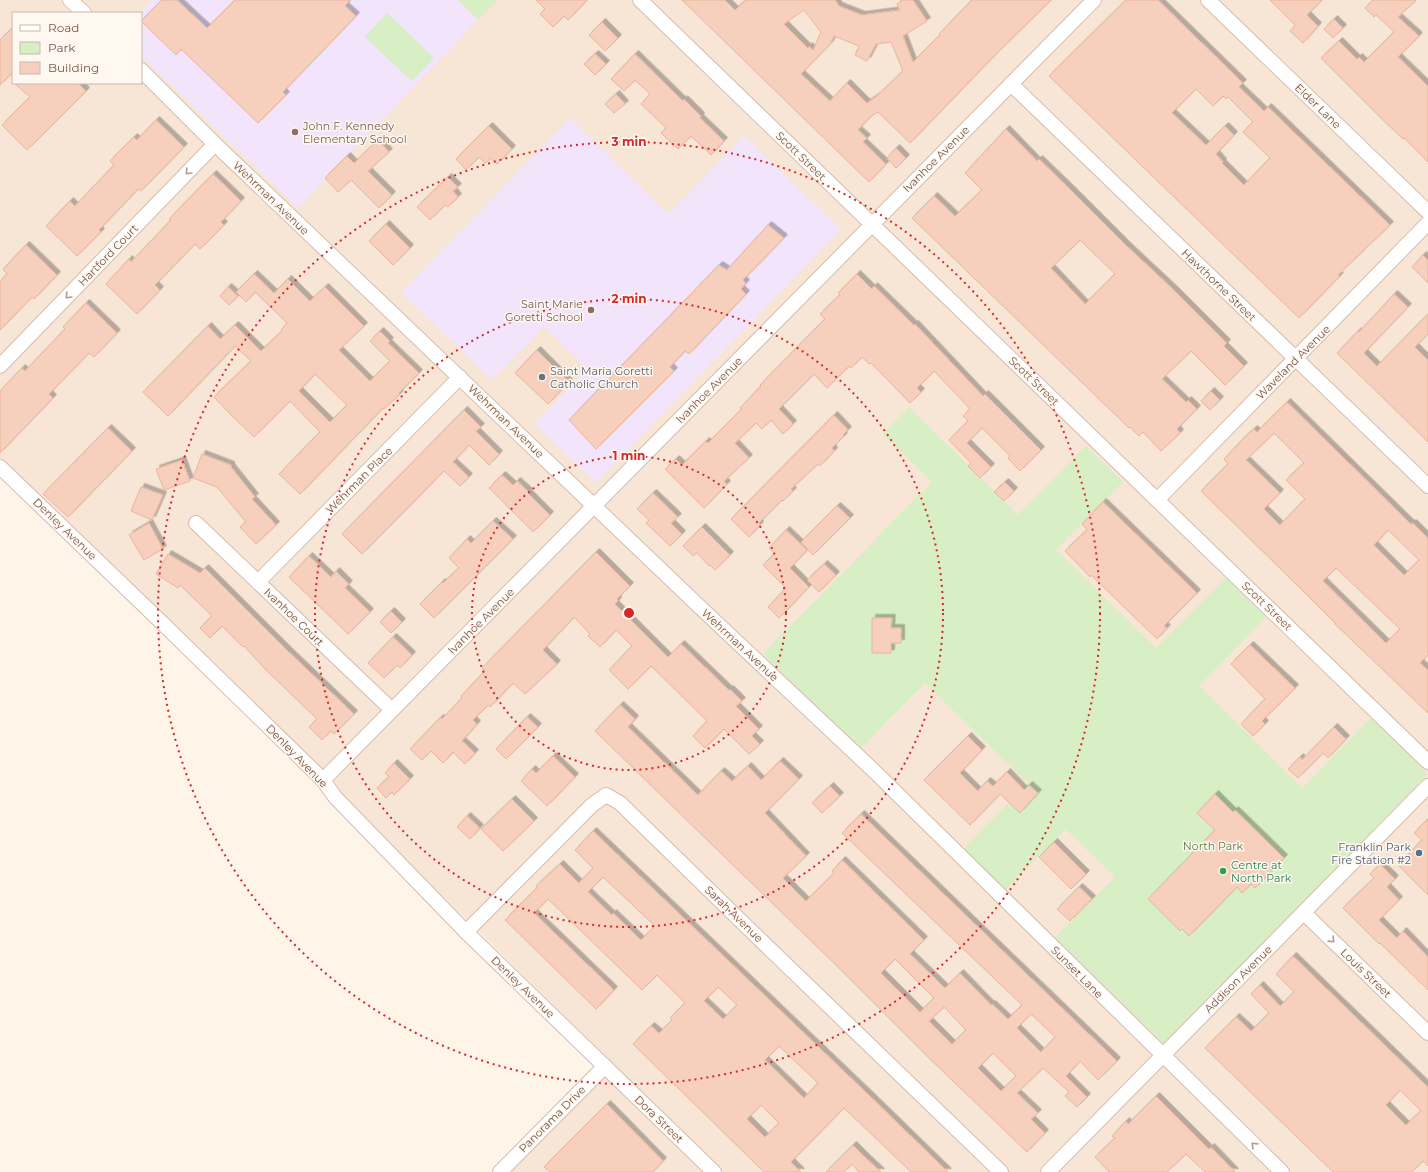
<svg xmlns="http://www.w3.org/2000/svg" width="1428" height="1172" font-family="Montserrat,sans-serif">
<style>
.residential{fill:#f7e5d6;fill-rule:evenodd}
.education{fill:#f1e4fb}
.green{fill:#d8eec4}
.building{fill:#f6d0bd;stroke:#eab49c;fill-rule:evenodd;filter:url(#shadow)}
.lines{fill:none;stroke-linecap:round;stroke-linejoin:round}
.street-casing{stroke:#d4bdaf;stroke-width:16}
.street{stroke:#fff;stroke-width:14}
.oneway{stroke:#b09a92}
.ring{fill:none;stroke:#d62828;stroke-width:2;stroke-dasharray:2 4}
.education-dot{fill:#8d6e63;stroke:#fff8f0;stroke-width:1.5}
.worship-dot{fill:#6b7280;stroke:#fff8f0;stroke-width:1.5}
.service-dot{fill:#5c6f8a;stroke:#fff8f0;stroke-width:1.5}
.leisure-dot{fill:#2e9e5b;stroke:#fff8f0;stroke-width:1.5}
.labels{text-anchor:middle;stroke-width:3;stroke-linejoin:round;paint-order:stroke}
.street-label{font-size:11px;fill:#7b5749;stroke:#fff8f0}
.education-label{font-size:11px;fill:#785e54;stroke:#fff8f0;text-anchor:start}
.worship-label{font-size:11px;fill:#5b616d;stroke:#fff8f0;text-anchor:start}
.park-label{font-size:11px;fill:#547c3c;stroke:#fff8f0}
.service-label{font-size:11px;fill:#4e5e75;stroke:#fff8f0;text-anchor:end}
.leisure-label{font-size:11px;fill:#27864d;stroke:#fff8f0;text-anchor:start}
.centre{fill:#d62828;stroke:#fff8f0;stroke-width:2}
.ring-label{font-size:12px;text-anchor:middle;font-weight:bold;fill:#d62828;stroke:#fff8f0;stroke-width:3;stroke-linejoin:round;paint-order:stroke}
</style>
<defs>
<filter id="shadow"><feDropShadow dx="3.5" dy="-3.5" stdDeviation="0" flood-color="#0004"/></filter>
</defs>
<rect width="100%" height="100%" fill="#fef4e8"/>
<path class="residential" d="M0,0H1428V1172H508L615,1065L338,794L0,460ZM13,13H141V83H13Z"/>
<g class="education">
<path d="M152,0H458L478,20L298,208L141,56V13H139Z"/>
<path d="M570,118L669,214L744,136L841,229L596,483L534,424L587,369L544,327L492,380L401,293Z"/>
</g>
<g class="green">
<path d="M458,0H498L478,20Z"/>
<path d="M387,13L434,58L412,81L365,37Z"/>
<path d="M909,407L1018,515L1086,446L1123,482L1056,550L1156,648L1226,578L1266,617L1199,686L1302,788L1371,718L1428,774L1164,1044L1055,938L1115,877L1066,829L1005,890L963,849L1028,783L925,683L860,749L763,654L932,482L883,434Z"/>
</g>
<g class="building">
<path d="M162,0H177L207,28L235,0H350L345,6L356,16L283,92L286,95L258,123L181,49L176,55L141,21Z"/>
<path d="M536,0H587L568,20L564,16L553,27L540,14L545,9Z"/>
<path d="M682,0H725L735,10L746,0H835L839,6L862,15L900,10L897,4L903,0H913L927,21L903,36L913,62L940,35L939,34L972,0H1051L994,56L910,143L878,112L870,117L858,130L867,138L863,142L886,164L869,182ZM804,10L821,32L813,50L809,46L808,48L784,24ZM834,36L859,46L855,55L867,61L876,44L891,42L903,71L877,96L867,103L847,83L830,101L801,74L830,44Z"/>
<path d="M1126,0H1158L1243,83L1239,87L1264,111L1268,107L1390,225L1338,275L1340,276L1299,318L1049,76ZM1196,89L1213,106L1223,96L1226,99L1228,97L1253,122L1243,132L1270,158L1244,185L1222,163L1223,162L1216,154L1234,135L1225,126L1206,145L1172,113Z"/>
<path d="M1270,0H1322L1307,15L1318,26L1303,43L1290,31L1295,25Z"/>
<path d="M1373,0H1416L1398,17L1419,36L1398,57L1428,86V162L1404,138L1403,139L1385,122L1321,58L1339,41L1357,59L1359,57L1364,62L1394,32L1376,15L1374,17L1365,8Z"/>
<path d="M1334,19L1343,28L1333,38L1324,29Z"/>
<path d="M602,22L618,38L605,51L589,35Z"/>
<path d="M13,27V72L0,85V40Z"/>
<path d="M595,54L606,64L595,75L584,64Z"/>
<path d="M635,54L683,101L684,99L701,116L700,118L724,141L711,155L691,136L678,149L661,133L666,128L641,104L650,94L635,80L624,91L611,79Z"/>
<path d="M14,83H78L86,91L27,150L2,125L30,97Z"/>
<path d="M616,94L625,104L614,113L605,104Z"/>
<path d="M156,120L184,147L141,191L138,189L99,230L101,232L77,256L46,226L70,201L75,206L114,165L110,161L134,137L137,140Z"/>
<path d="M489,126L512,149L497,164L491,158L485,163L479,157L466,170L456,159Z"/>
<path d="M1006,129L1037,161L1039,159L1073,192L1129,248L1175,291L1227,343L1224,346L1244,366L1225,385L1191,351L1162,379L1186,402L1188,400L1197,409L1177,429L1180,433L1161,451L1143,432L1139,436L1130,427L1129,428L912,218L934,196L955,216L982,190L965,173ZM1080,240L1115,274L1085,304L1051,268Z"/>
<path d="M378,140L389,152L368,171L392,195L379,208L351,180L338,192L325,178L347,156L354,163Z"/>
<path d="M896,148L906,158L896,168L887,158Z"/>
<path d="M213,174L241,201L221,222L224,225L200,249L195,244L155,285L160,290L137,314L106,284L129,259L131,262L171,220L169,219Z"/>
<path d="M448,177L458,187L453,191L458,197L448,207L445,205L430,220L417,207Z"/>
<path d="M386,224L410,248L393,265L369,241Z"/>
<path d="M768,225L784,238L743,280L746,283L741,289L746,294L689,354L685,351L670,367L674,371L596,449L569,420L719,265L727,270Z"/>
<path d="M26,245L57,275L34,299L32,297L0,330V281L7,274L3,269Z"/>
<path d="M1423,255L1428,260V283L1412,267Z"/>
<path d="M254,274L274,293L288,279L310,301L325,287L364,326L339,350L370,381L390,361L370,341L380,331L390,341L388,343L419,373L399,393L400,394L384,409L383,408L300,494L279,474L320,432L290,401L254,437L230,414L214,397L251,361L235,346L168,416L143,392L208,326L220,339L235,325L261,351L282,331L281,330L287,323L255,292L246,302L236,292ZM315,374L347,405L330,422L299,391Z"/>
<path d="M857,274L872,289L874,286L914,325L915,324L983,396L985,394L1041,450L1020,471L1008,458L1010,456L982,428L967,443L991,467L980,478L968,466L971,463L949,440L968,421L963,416L970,409L934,371L917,388L921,392L910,403L871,363L869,364L862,357L851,368L849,366L827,388L814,374L779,409L793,424L783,434L771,420L762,429L756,423L735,443L749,458L724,481L727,484L704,508L665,469L676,459L682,465L706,441L708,443L742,409L740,408L761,386L760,385L825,319L820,314L840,295L838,293Z"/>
<path d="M228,287L238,296L229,305L220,296Z"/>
<path d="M1394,294L1408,307L1364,353L1377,366L1428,314V334L1415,347L1428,360V442L1337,353L1358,331L1359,332L1385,304Z"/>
<path d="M86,303L117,333L94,357L89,353L49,394L53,398L0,453V391L22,368L25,371L65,329L63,327Z"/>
<path d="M537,350L569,382L548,404L515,373Z"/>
<path d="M1211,391L1220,400L1210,410L1201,401Z"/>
<path d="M1287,402L1411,524L1413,523L1428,538V655L1420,663L1428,670V713L1335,624H1336L1298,586L1201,491L1228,464L1224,459L1243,439L1254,429L1257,432ZM1274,433L1304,463L1286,480L1305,499L1280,525L1264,509L1280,493L1246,460ZM1388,530L1419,560L1404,575L1374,545ZM1336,568L1400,629L1386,643L1323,581Z"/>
<path d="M464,410L481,427L476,431L499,454L489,465L469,445L453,462L469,477L460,486L444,471L362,554L342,534Z"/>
<path d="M834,415L848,430L843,435L844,436L832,448L834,451L820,466L818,464L791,489L793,491L783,501L782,500L759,523L760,525L749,537L731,519Z"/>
<path d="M108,428L132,451L68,517L43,494Z"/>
<path d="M202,454L231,465V467L255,497L252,499L276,525L256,544L240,527L246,522L217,487L193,478Z"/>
<path d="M182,460L190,481L164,490L156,469Z"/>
<path d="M502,475L513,485L517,481L529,492L528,493L550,515L533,532L489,488Z"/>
<path d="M1005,482L1014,491L1004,501L994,492Z"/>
<path d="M141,487L163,495L152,520L131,511Z"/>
<path d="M653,493L678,517L671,523L682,534L670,546L646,523L649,520L637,509Z"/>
<path d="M1103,502L1197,593L1164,626L1167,628L1157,639L1091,575L1090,577L1065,551L1087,530L1082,524Z"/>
<path d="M837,506L850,518L813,555L801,542Z"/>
<path d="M493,521L513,539L434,618L420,604L442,582L443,583L459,568L449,558L467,539L471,543Z"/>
<path d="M149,523L163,549L144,560L129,535Z"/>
<path d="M702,527L730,555L715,570L710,565L709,566L697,553L693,556L683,546Z"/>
<path d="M786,530L807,550L790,568L809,587L779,618L768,607L786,588L763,565L775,553L769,548Z"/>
<path d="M596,552L630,586L617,599L618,601L615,604L668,657L681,644L729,690L730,689L742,701L736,706L759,729L752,736L760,744L749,754L724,729L705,748L693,736L707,721L651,666L628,689L609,670L632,646L616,630L600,647L588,636L590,634L574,617L543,650L557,664L525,694L513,683L490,707L488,705L473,720L477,724L462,741L475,753L465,764L453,752L443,763L431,751L422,760L410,749L440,718L442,719L462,698L461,696L485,671L482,668Z"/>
<path d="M168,554L200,573L205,568L290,653L354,714L334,734L330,731L322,740L309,727L317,719L266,670L244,646L243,647L222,626L210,638L200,628L212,616L180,585L178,588L156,574Z"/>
<path d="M309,556L331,577L336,571L349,584L345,588L370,612L348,634L289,577Z"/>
<path d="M824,564L836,575L819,592L807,580Z"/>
<path d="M391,611L402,622L391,633L380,622Z"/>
<path d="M872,618H892L891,628H901V643H891V653H872Z"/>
<path d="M393,637L412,655L400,668L397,665L384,678L368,663Z"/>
<path d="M1250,645L1295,688L1262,721L1265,724L1253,736L1241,724L1265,699L1231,664Z"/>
<path d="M620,705L635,719L628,727L698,795L721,771L732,781L748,766L761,780L780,761L799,779L765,813L806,856L783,878L806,901L834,873L832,871L842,860L924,940L910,954L945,988L960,973L991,1005L992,1004L1008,1019L1022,1005L842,833L861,814L1117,1061L1098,1080L1080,1061L1066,1076L1087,1097L1077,1107L1065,1096L1069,1092L1043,1068L1017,1093L1038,1113L1031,1119L1045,1133L1027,1152L931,1060L840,969L595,731ZM895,959L934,998L920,1012L881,973ZM944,1007L966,1030L952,1044L929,1021ZM1031,1014L1055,1037L1041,1052L1017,1028ZM993,1053L1016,1076L1001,1091L978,1068Z"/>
<path d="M527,717L538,727L506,759L496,749Z"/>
<path d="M1334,727L1346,739L1328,758L1323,753L1298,778L1288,769L1300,757L1302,760Z"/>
<path d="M968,736L982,750L960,773L978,791L987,781L993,786L1007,772L1024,790L1029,785L1038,793L1020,813L1000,794L970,825L924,780Z"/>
<path d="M553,756L575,777L547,806L521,781L532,769L536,773Z"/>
<path d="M394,763L410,779L394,795L392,792L386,798L377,788L389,777L385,773Z"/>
<path d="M830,786L840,796L822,813L812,803Z"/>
<path d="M1215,794L1233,812L1235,810L1284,858L1255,888L1251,884L1242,893L1237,887L1189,936L1182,929L1180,931L1148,899L1215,830L1197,813Z"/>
<path d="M512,799L534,821L503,851L481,829Z"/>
<path d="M467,816L480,828L470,839L457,827Z"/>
<path d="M1428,819V895L1398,865L1422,840L1414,833Z"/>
<path d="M593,831L872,1098L948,1172H911L844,1108L791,1162L801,1172H764L633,1044L651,1026L659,1033L672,1020L670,1018L685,1003L657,975L642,990L548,899L534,913L614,990L596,1009L505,920L537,888L536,886L560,864L579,883L593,868L575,850ZM603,877L655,926L641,940L613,913L612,915L588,892ZM718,987L737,1005L723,1019L704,1001ZM779,1046L818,1083L804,1098L765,1060ZM761,1105L779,1123L765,1137L747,1119Z"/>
<path d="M1054,842L1086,874L1071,889L1039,857Z"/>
<path d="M1380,864L1395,879L1387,887L1399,900L1379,920L1397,938L1403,931L1428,957V990L1380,943L1379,944L1343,908L1374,878L1370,874Z"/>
<path d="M1079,887L1092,899L1070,921L1057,909Z"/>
<path d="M1293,956L1428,1087V1166L1423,1161L1412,1172H1333L1205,1048L1236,1017L1251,1031L1269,1013L1251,994L1260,985L1280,1006L1294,992L1276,974ZM1400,1090L1421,1111L1406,1125L1386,1105Z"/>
<path d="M1156,1096L1209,1149L1211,1147L1235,1172H1205L1186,1154L1167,1172H1109L1095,1157L1115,1138L1112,1136L1126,1121L1128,1124Z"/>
<path d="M607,1104L663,1161L653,1172H550L544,1167Z"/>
<path d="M853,1145L868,1160L881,1172H859L852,1164L844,1172H826Z"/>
</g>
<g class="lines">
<g class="street-casing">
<g id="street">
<path d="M70,0L84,13"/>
<path d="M640,0L1428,762"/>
<path d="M1208,0L1428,212"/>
<path d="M141,70L215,144L703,610L873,770L1282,1172"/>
<path d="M1011,84L1428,486"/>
<path d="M0,366L215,144"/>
<path d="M0,467L157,618L323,780L335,797L466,932L714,1172"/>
<path d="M1157,500L1428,223"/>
<path d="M196,523L392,710"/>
<path d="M258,582L460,377"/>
<path d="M323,780L1094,0"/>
<path d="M1304,913L1428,1033"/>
<path d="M466,932L592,805L606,795L620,803L746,926L1001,1172"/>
<path d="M500,1172L605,1066"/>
<path d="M1048,1172L1428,786"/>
</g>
</g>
<use href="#street" class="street"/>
</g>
<defs><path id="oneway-chevron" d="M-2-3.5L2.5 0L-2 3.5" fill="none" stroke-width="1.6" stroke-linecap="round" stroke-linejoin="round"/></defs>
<g class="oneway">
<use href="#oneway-chevron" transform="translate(188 172) rotate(134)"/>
<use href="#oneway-chevron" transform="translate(68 296) rotate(134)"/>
<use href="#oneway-chevron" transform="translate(1332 940) rotate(44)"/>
<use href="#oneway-chevron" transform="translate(1254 1145) rotate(-136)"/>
</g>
<g class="ring">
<circle cx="629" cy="613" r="157"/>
<circle cx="629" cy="613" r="314"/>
<circle cx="629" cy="613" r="471"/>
</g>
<g class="education-dot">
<circle cx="295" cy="132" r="4"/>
<circle cx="591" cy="310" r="4"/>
</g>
<circle class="worship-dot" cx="542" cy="377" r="4"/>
<circle class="service-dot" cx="1419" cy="853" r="4"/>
<circle class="leisure-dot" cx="1223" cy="871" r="4"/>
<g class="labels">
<g class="street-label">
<text transform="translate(1318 106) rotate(44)" y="4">Elder Lane</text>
<text transform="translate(801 156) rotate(44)" y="4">Scott Street</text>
<text transform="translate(936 159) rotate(-45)" y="4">Ivanhoe Avenue</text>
<text transform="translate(271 198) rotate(44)" y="4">Wehrman Avenue</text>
<text transform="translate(108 255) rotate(-46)" y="4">Hartford Court</text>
<text transform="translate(1219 285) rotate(44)" y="4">Hawthorne Street</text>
<text transform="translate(1293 362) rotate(-45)" y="4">Waveland Avenue</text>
<text transform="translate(1034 381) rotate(44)" y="4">Scott Street</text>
<text transform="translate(709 390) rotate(-45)" y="4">Ivanhoe Avenue</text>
<text transform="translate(506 421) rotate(44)" y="4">Wehrman Avenue</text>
<text transform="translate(359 480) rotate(-45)" y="4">Wehrman Place</text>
<text transform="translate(65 529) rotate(44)" y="4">Denley Avenue</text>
<text transform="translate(1267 606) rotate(44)" y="4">Scott Street</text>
<text transform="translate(294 617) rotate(44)" y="4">Ivanhoe Court</text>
<text transform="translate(481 621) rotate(-45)" y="4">Ivanhoe Avenue</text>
<text transform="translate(740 645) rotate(43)" y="4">Wehrman Avenue</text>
<text transform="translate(297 756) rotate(46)" y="4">Denley Avenue</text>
<text transform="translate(734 914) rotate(44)" y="4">Sarah Avenue</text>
<text transform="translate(1077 972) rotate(45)" y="4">Sunset Lane</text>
<text transform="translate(1366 973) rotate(44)" y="4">Louis Street</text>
<text transform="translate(1238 979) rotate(-45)" y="4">Addison Avenue</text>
<text transform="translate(523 987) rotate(44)" y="4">Denley Avenue</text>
<text transform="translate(552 1119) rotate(-45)" y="4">Panorama Drive</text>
<text transform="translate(659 1119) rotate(44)" y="4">Dora Street</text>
</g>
<g class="education-label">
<text x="303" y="130">John F. Kennedy<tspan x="303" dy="13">Elementary School</tspan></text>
<text x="583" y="308" text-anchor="end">Saint Marie<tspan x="583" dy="13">Goretti School</tspan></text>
</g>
<g class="worship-label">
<text x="550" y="375">Saint Maria Goretti<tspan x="550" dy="13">Catholic Church</tspan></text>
</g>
<g class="park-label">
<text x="1213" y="850">North Park</text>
</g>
<g class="service-label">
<text x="1411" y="851">Franklin Park<tspan x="1411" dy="13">Fire Station #2</tspan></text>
</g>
<g class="leisure-label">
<text x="1231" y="869">Centre at<tspan x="1231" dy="13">North Park</tspan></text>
</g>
</g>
<circle cx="629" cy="613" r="6" class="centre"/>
<g class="ring-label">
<text x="629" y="146">3 min</text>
<text x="629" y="303">2 min</text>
<text x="629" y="460">1 min</text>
</g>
<rect x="12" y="12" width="130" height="72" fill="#fff8f0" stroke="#cab8ad"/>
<rect x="20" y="25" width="20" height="6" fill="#ffffff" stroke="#cab8ad"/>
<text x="48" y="32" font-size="12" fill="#7b5749">Road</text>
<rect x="20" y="42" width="20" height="12" fill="#d8eec4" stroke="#cab8ad"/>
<text x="48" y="52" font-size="12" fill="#7b5749">Park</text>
<rect x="20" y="62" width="20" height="12" fill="#f6d0bd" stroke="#cab8ad"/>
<text x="48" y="72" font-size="12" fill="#7b5749">Building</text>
</svg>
